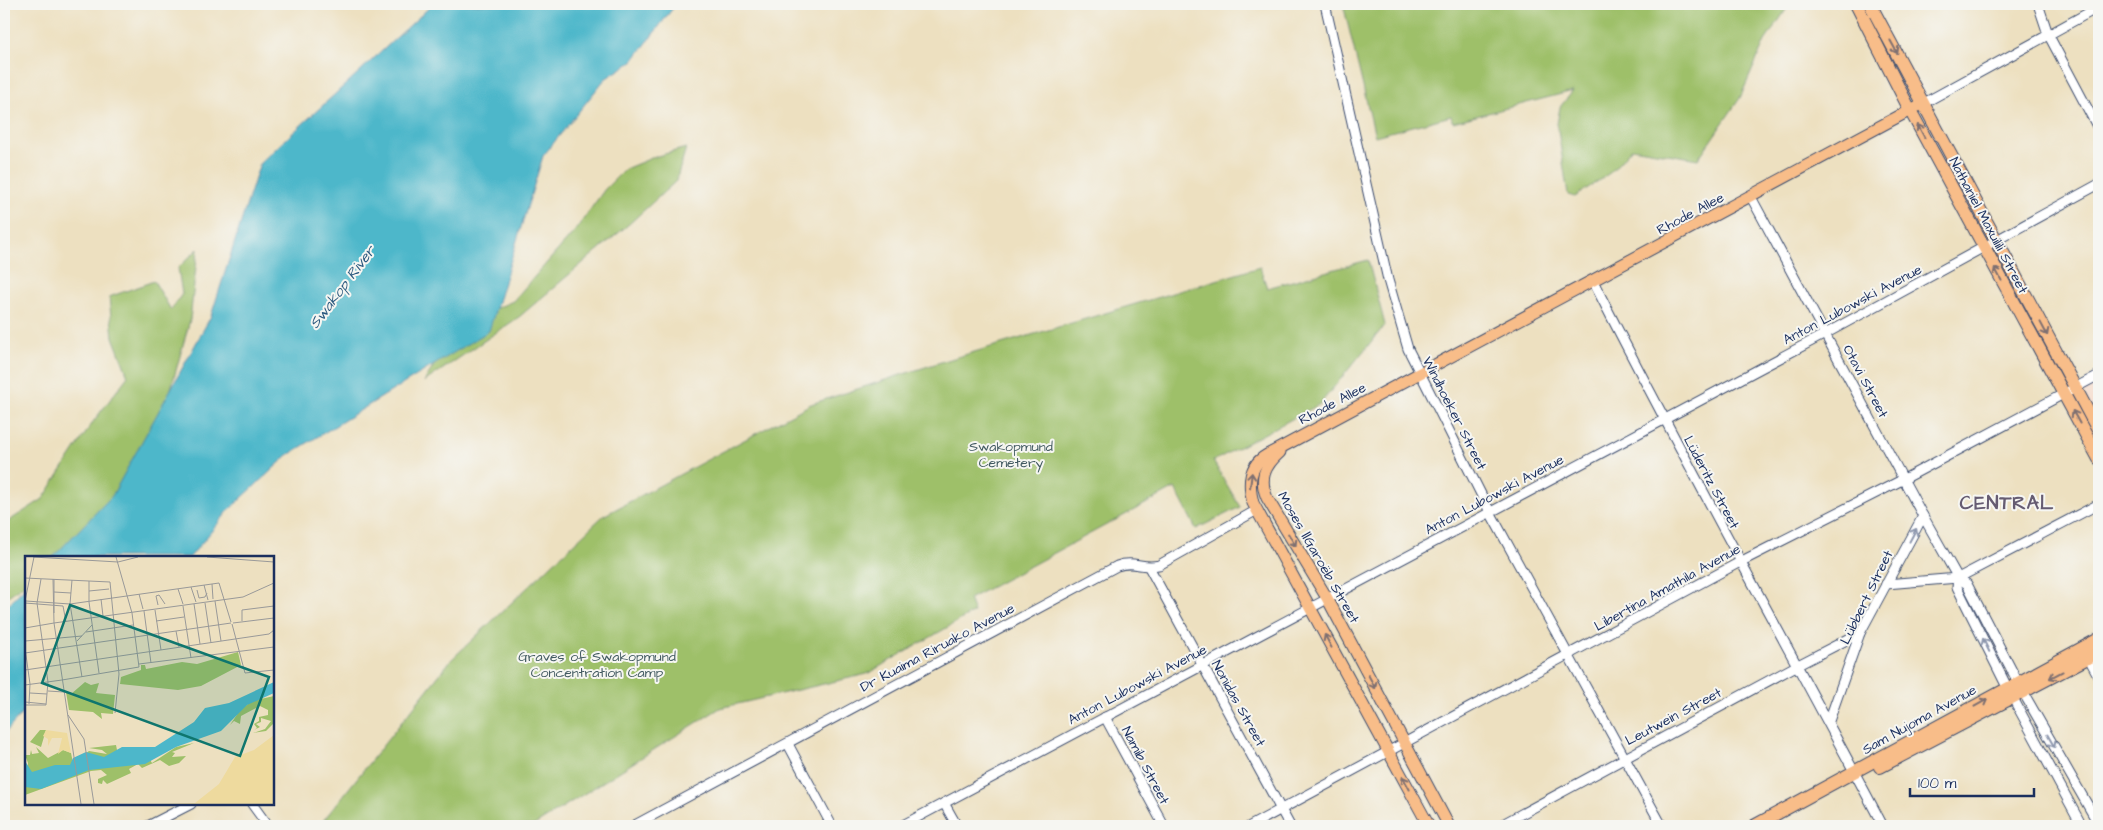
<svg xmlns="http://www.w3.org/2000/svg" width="2103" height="830" font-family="'Architects Daughter',sans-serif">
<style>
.built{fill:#f4d3c0}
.green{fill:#9ec069;stroke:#5c7864}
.water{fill:#4db7ca;stroke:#347394}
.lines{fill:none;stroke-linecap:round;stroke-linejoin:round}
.minor-casing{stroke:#3a4a6d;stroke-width:11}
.major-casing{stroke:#3a4a6d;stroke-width:13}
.highway-casing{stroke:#3a4a6d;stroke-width:14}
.minor{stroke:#fff;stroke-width:9}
.major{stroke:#f8bd89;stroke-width:11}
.highway{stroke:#f8bd89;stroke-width:12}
.oneway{stroke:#7e6f71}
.oneway2{stroke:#8d97ae}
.labels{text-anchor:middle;stroke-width:4;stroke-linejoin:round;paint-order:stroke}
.street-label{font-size:14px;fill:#1b2f5e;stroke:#f6f6f2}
.park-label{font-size:14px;fill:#425a61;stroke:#f6f6f2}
.water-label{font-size:15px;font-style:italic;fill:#2a587e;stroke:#f6f6f2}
.district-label{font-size:19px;font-weight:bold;letter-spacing:1px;fill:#665c72;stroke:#f6f6f2}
.inset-road{fill:none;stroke:#999;stroke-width:1}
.view{fill:#0f766e;fill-opacity:0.15;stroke:#0f766e;stroke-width:2.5}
.inset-edge{fill:none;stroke:#1b2f5e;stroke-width:2.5}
</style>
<rect width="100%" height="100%" fill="#f6f6f2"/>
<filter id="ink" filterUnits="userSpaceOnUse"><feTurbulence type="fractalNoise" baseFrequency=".02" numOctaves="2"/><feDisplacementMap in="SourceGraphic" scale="10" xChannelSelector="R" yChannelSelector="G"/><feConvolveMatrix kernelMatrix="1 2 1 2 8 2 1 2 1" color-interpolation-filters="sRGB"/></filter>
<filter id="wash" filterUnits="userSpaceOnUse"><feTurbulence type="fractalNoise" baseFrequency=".0096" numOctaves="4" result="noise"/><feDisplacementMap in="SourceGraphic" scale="20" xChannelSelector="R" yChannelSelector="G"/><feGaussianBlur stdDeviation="1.12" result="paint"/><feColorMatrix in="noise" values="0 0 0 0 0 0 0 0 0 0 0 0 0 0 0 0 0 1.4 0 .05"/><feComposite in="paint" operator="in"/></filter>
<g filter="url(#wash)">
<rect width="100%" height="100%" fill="#ede0c0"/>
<path class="built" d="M2099,378V422L2081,388Z"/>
<g class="green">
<path d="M1343,4H1790L1765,41L1740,98L1698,159L1632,148L1611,172L1575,197L1568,195L1557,124L1560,107L1573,91L1453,122L1451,116L1375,136Z"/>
<path d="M686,148L676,181L629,224L519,317L424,382L446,345L469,320L513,301L574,232L605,189L625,169L654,157Z"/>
<path d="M198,249L190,320L160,428L78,547L63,557L26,558V583L4,599V524L43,499L93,422L128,376L113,337L109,297L154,281L171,310L182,294L178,268Z"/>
<path d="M1368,260L1385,325L1320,404L1213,461L1240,507L1196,529L1175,488L969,599L974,612L867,674L720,708L533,826H319L451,660L603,516L811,404L944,361L1260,267L1267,288Z"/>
</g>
<g class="water">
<path d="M433,4H676L633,61L605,79L543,156L489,331L288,455L230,509L190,557H53L112,496L211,316L260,163Z"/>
<path d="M26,586V709L4,734V609Z"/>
</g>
</g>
<g filter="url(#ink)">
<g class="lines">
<g class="minor-casing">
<g id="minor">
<path d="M1325,4L1388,280L1408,349L1490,512L1662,826"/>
<path d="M2038,4L2048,34L2099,130"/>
<path d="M1924,103L2099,7"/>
<path d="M1751,197L1923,516L1958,578L1967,584L2023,692L2099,825"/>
<path d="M1593,281C1686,465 1787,644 1883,826"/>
<path d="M1149,567L1290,826"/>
<path d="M1958,578L1957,587L2008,689L2082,826"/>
<path d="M1886,584L1958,578L2099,504"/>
<path d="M2086,653L2099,677"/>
<path d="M1105,717L1164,826"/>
<path d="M1829,721L1860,633L1923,516"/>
<path d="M788,744L832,826"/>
<path d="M944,803L957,826"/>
<path d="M252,804L268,826"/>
<path d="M148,826L191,804"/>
<path d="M633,826L1117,566C1134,560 1143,569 1159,565L1257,510"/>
<path d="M901,826L1825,334L2099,184"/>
<path d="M1250,826L1740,562L1904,479L2099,375"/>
<path d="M1499,826L1796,666L1860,633"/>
</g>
</g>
<g class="major-casing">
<g id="major">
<path d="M1280,452C1264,466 1259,479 1267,498L1327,598L1449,826"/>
<path d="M1429,826L1253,503C1248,484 1249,465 1267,455L1918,106"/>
</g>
</g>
<g class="highway-casing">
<g id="highway">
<path d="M1856,4L1910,110L2099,459"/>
<path d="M1870,4L2099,432"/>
<path d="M1880,767L2099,652"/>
<path d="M1754,826L2099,639"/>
</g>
</g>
<use href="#minor" class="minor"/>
<use href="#major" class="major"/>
<use href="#highway" class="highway"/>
</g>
<defs><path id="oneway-shaft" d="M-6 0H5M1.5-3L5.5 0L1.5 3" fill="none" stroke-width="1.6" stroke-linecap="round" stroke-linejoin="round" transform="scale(1.25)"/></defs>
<g class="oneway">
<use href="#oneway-shaft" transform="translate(1894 47) rotate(61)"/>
<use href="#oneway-shaft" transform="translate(1921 131) rotate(-118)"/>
<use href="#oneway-shaft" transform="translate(1998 274) rotate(-118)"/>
<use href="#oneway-shaft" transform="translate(2044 329) rotate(62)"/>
<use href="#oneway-shaft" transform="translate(2076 417) rotate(-119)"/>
<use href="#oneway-shaft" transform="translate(1251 480) rotate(-83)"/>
<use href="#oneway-shaft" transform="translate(1292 540) rotate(59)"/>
<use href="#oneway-shaft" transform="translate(1328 641) rotate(-118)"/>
<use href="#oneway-shaft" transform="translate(2056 675) rotate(152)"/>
<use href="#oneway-shaft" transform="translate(1372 682) rotate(62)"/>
<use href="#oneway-shaft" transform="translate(1981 703) rotate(-29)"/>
<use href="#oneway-shaft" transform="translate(1406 783) rotate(-119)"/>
</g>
<g class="oneway2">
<use href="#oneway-shaft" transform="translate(1913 535) rotate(-62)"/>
<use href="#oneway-shaft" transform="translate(1986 645) rotate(-116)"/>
<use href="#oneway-shaft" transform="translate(2051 741) rotate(60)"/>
</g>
</g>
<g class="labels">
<g class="street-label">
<text transform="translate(1690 213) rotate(-28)" y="5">Rhode Allee</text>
<text transform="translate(1989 225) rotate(62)" y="5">Nathaniel Maxuilili Street</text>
<text transform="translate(1852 304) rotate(-28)" y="5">Anton Lubowski Avenue</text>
<text transform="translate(1866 381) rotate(62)" y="5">Otavi Street</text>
<text transform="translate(1332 403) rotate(-28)" y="5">Rhode Allee</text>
<text transform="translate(1455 413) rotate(63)" y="5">Windhoeker Street</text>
<text transform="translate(1712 482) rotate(62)" y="5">Lüderitz Street</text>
<text transform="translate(1494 494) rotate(-28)" y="5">Anton Lubowski Avenue</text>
<text transform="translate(1319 557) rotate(60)" y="5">Moses ǁGaroëb Street</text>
<text transform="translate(1667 587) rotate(-29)" y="5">Libertina Amathila Avenue</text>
<text transform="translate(1866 597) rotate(-64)" y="5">Lübbert Street</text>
<text transform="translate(937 647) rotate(-28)" y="5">Dr Kuaima Riruako Avenue</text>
<text transform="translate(1137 684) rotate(-28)" y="5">Anton Lubowski Avenue</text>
<text transform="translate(1239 703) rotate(61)" y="5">Nonidas Street</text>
<text transform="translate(1673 716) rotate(-28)" y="5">Leutwein Street</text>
<text transform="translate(1919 719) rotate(-29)" y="5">Sam Nujoma Avenue</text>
<text transform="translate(1146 765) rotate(62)" y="5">Namib Street</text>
</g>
<g class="park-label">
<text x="1011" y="451">Swakopmund<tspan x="1011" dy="16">Cemetery</tspan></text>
<text x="597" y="661">Graves of Swakopmund<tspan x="597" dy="16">Concentration Camp</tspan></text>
</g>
<g class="water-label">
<text transform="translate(342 287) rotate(-53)" y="5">Swakop River</text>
</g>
<g class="district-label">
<text x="2007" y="509">CENTRAL</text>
</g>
</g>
<g transform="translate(25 556)">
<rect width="249" height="249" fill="#ede0c0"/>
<path d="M213,96L216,109L176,130L153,134L95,128L96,121L116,114V109H120L121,113L157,106L172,108ZM60,126L66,129L74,127L71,137L90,139L88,158L76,157L77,163L68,156L44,154L41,136L46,138ZM249,140V167L241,175L228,177L240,173L246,165L236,162V166L231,168L235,171L229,174L232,172L229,168L234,165V161L243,159V154L235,150L216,160L215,168L209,165L205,169L215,154L227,145ZM15,174H21L16,191L5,186ZM169,187L147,196L150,197L147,201L161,200L154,207L144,210L135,204L117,212L113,208L104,213L106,217L82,228L78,224L77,228L73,227V223L82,219L76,214L66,215L0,239L3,207L0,199H5L6,194L7,198L14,197L11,191L23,202L38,194L46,197L48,207L64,195L82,198L77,194L64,192L91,189L92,194L99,193L82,201L110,208L124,202L127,207L151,191Z" fill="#9ec069"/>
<path d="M21,174L42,177L46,197L38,194L33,198L37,182H27L23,190V183L18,180ZM249,179V248H133L170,247L194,228L210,201L229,194Z" fill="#eeda9e"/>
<path d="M249,126V137L222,149L196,175L151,191L120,208L64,214L16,233L0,231V205L7,216L30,209H45L48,202L61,196L79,201L97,191H130L169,166L180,152L204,147Z" fill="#4db7ca"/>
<path class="inset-road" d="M8,1L93,6L113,1M182,1L249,6M0,22L85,26M29,23V57M47,24L45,48L57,121M64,25V46L74,117M85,26L94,118L90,157M187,28L188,43M179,29L183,44M166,31L171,46M153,33L158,48M172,34L174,42L180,41L182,37M64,35L84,33M29,36L46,37M114,38L118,53M76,43L78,60M0,45L9,1M1,45L45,48L194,27L206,66M190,45L196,85M0,47L38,50M180,47L186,87M169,48L175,88M133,49L131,40L134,39L140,48M38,50L41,66M158,50L166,102M130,54L136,94M119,55L126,107M131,65L159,61M217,65V54L249,50M208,67L249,62M207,68L220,117L249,114M0,72L29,67L28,23M151,75L154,91M61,76L108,69M0,85L57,80M52,85L67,69M0,92L5,128L4,148M0,97L206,67M114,108L249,91M0,114L244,78L249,74M37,124L114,111L107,57L91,1M0,129L37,124M23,135L39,136M5,137L22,138M0,146L21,148M0,149H21L23,126L12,47L16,23M43,159L59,183L69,248M56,248L29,67L218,41L249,27"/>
<path class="view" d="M45,49L244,121L215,200L17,127Z"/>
<rect width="249" height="249" class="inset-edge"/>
</g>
<rect width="2103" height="830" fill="none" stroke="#f6f6f2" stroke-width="20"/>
<path d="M1910 788v8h124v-8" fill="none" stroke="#1b2f5e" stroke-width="2.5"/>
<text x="1918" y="788" font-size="15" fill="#1b2f5e" stroke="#f6f6f2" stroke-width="4" paint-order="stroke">100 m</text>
</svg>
